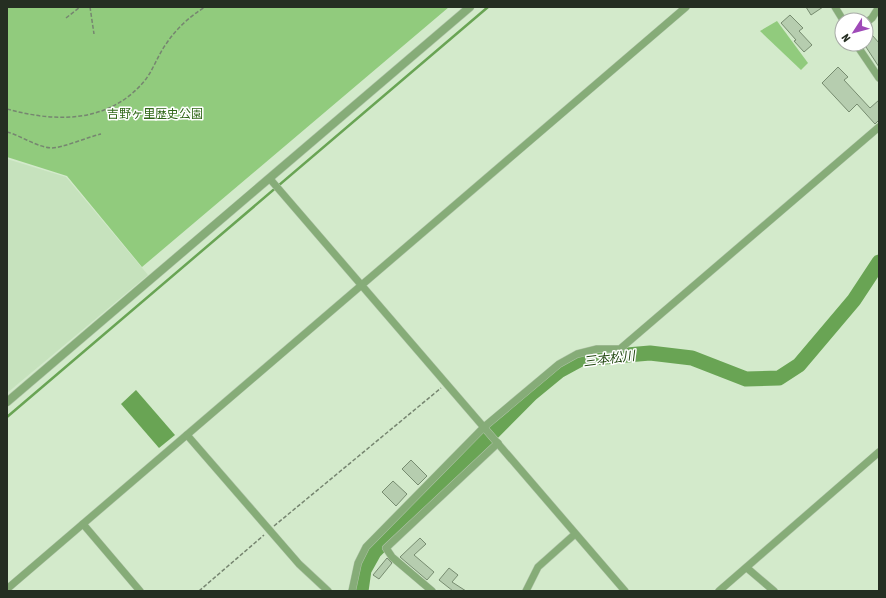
<svg xmlns="http://www.w3.org/2000/svg" width="886" height="598" font-family="'Asap Condensed','Noto Sans JP',sans-serif">
<style>
.built{fill:#c6e2bd}
.green{fill:#91cb7d}
.water{fill:#69a454}
.lines{fill:none;stroke-linecap:round;stroke-linejoin:round}
.stream{stroke:#69a454;stroke-width:2.5}
.river{stroke:#69a454;stroke-width:15}
.building{fill:#b6cdaf;stroke:#778c70}
.minor-casing{stroke:#b0c4a9;stroke-width:8}
.tertiary-casing{stroke:#b0c4a9;stroke-width:9}
.path{stroke:#768570;stroke-width:1.5;stroke-dasharray:4 2;stroke-linecap:butt}
.minor{stroke:#86ac78;stroke-width:7}
.tertiary{stroke:#86ac78;stroke-width:8}
.labels{text-anchor:middle;stroke-width:3;stroke-linejoin:round;paint-order:stroke}
.park-label{font-size:12px;fill:#2f6716;stroke:#fff}
.water-label{font-size:13px;font-style:italic;fill:#214710;stroke:#fff}
</style>
<rect width="100%" height="100%" fill="#d3eacb"/>
<path class="built" d="M7,159L66,177L148,275L7,393Z"/>
<g class="green">
<path d="M7,7H449L142,267L67,176L7,157Z"/>
<path d="M777,21L808,63L801,70L760,31Z"/>
</g>
<path class="water" d="M136,390L175,435L159,448L121,404Z"/>
<g class="lines">
<path class="stream" d="M7,417L488,7"/>
<path class="river" d="M361,591L364,570L374,552L531,394L559,371L581,359L650,353L692,358L746,379L779,378L799,365L854,300L879,262"/>
</g>
<g class="building">
<path d="M806,7H823L811,15Z"/>
<path d="M790,15L803,28L799,31L812,45L804,52L794,41L796,40L781,23Z"/>
<path d="M866,28L879,43V67L866,47Z"/>
<path d="M838,67L848,77L844,80L870,108L879,100V120L875,124L857,104L849,112L822,83Z"/>
<path d="M411,460L427,476L418,485L402,469Z"/>
<path d="M393,481L407,494L396,506L382,492Z"/>
<path d="M420,538L426,544L414,555L434,572L427,580L400,557Z"/>
<path d="M387,558L392,563L379,579L373,575Z"/>
<path d="M449,568L458,575L452,582L466,591H453L439,580Z"/>
</g>
<g class="lines">
<g class="minor-casing">
<g id="minor">
<path d="M835,7L843,20"/>
<path d="M866,23L872,18L879,7"/>
<path d="M856,44L879,78"/>
<path d="M270,179L625,591"/>
<path d="M187,435L299,564L328,591"/>
<path d="M83,524L140,591"/>
<path d="M747,568L774,591"/>
<path d="M7,589L686,7"/>
<path d="M352,591L358,563L366,547L484,427L559,364L577,354L597,349H620L879,127"/>
<path d="M432,591L392,557L386,548L498,443"/>
<path d="M526,591L538,567L575,534"/>
<path d="M719,591L879,452"/>
</g>
</g>
<g class="tertiary-casing">
<path id="tertiary" d="M7,402L470,7"/>
</g>
<g class="path">
<path d="M90,7L94,34"/>
<path d="M66,18L80,7"/>
<path d="M7,109C57,123 111,123 146,79C154,68 158,55 166,44C176,29 189,17 205,7"/>
<path d="M7,132C22,136 36,147 52,148C62,148 88,137 101,134"/>
<path d="M274,526L441,388"/>
<path d="M199,591L264,535"/>
</g>
<use href="#minor" class="minor"/>
<use href="#tertiary" class="tertiary"/>
</g>
<g class="labels">
<g class="park-label">
<text x="155" y="118">吉野ヶ里歴史公園</text>
</g>
<g class="water-label">
<text transform="translate(609 358) rotate(-7)" y="5">三本松川</text>
</g>
</g>
<rect width="886" height="598" fill="none" stroke="#252e22" stroke-width="16"/>
<g transform="translate(854 32) rotate(234)"><circle r="19" fill="#ffffff" stroke="#a8aba7"/>
<path d="M0-3L7 15L0 10L-7 15Z" fill="#9f4ab8"/>
<text y="-6" font-size="11" font-weight="bold" text-anchor="middle" fill="#252e22">N</text>
</g>
</svg>
